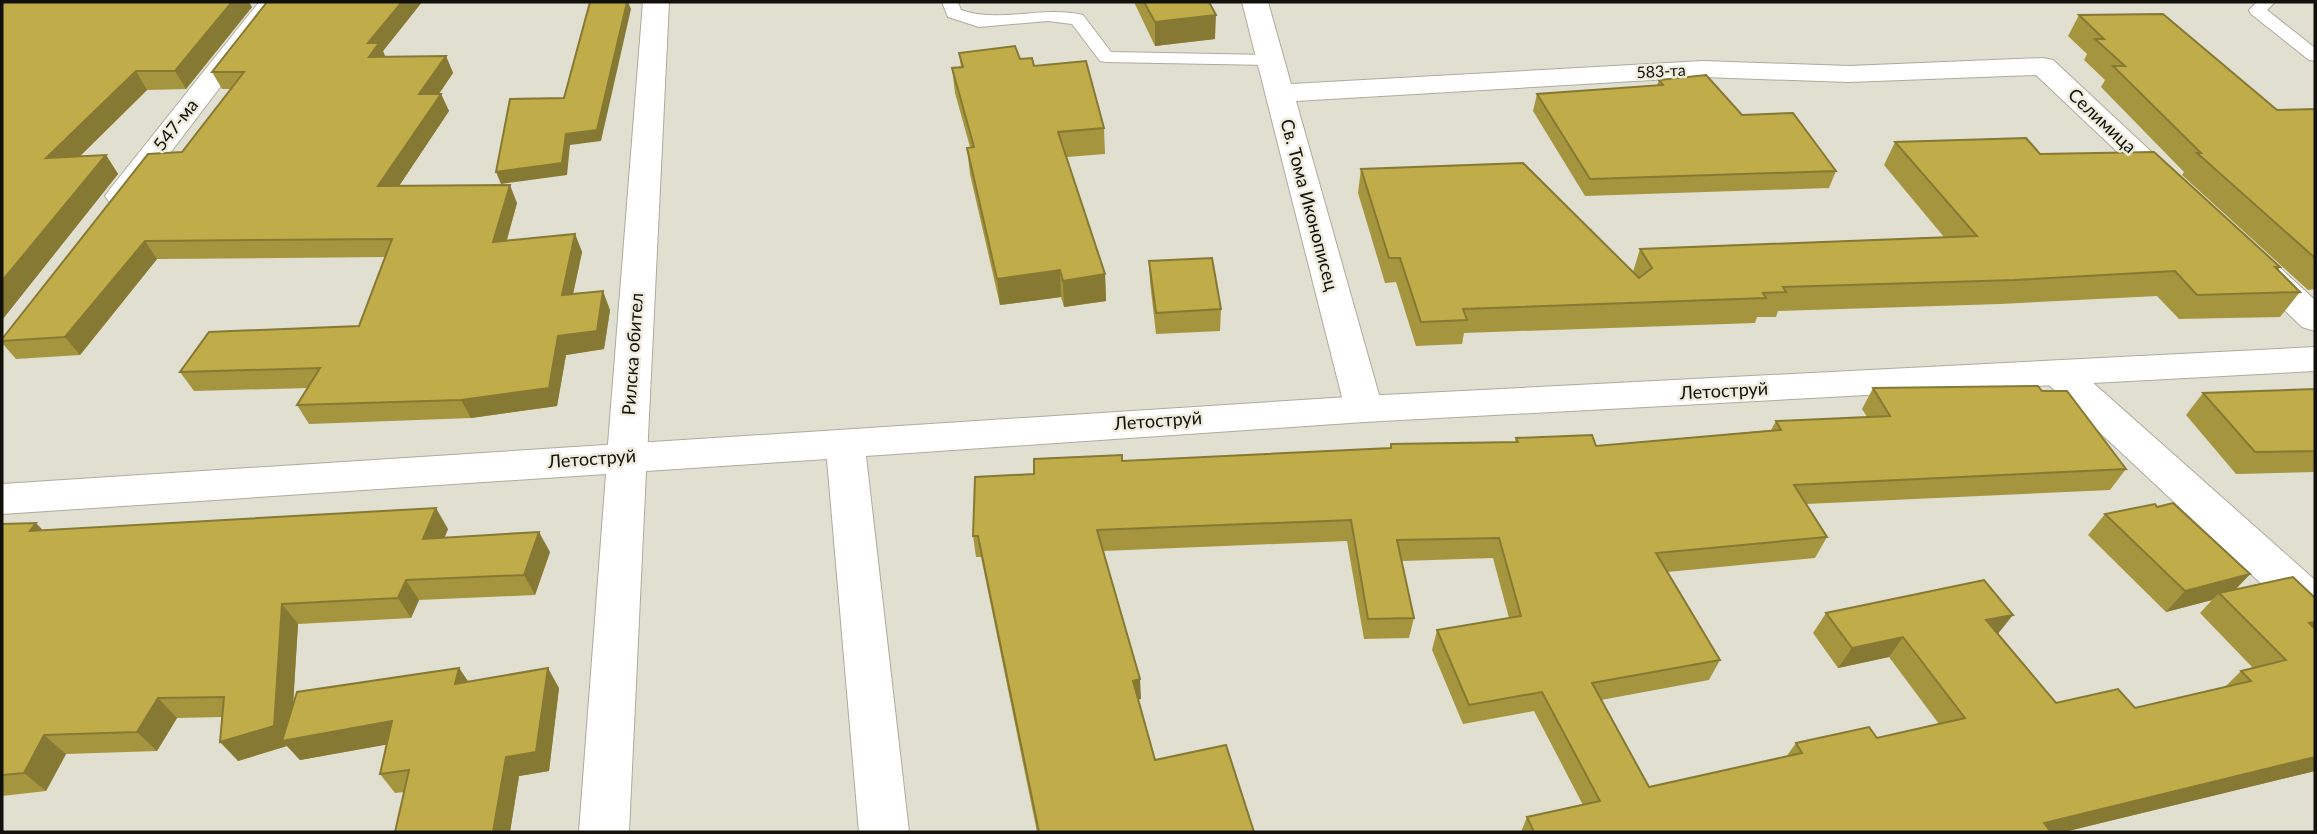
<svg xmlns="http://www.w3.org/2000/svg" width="2317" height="834" font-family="Lato,sans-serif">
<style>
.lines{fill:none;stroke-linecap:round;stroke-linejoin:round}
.lane-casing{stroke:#adab9d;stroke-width:2}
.street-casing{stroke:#adab9d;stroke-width:2}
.secondary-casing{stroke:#adab9d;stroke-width:2}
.lane{fill:#fff;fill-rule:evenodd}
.street{fill:#fff;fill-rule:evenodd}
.secondary{fill:#fff;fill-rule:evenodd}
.wall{fill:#a5953f}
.shaded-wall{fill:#867933}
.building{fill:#c0ad49;stroke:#867933;stroke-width:2}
.labels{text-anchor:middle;stroke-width:5;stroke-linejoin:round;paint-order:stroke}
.far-street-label{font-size:16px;fill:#11100b;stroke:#eeecdd}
.street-label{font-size:18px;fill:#11100b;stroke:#eeecdd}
</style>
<rect width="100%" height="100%" fill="#e1dfd0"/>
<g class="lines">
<g class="lane-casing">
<g id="lane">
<path d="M942,2H958L961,10C1000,24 1042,5 1083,15L1111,52L1269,55L1278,60L1269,65L1106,62L1100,61L1072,24L1048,21L979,27L948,17Z"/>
<path d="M2257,2H2275L2267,10L2315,48V61L2309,60L2251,14L2249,10Z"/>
</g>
</g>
<g class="street-casing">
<g id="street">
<path d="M259,2H285L132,203L121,206L110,203L105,196L110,189Z"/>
<path d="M643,2H669L647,457L641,467L627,471L613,467L607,457Z"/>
<path d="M1242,2H1268L1291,84L1703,61L1849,66L2043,58L2053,60L2189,187L2184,194L2173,196L2162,194L2036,75L1849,82L1703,77L1296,101L1383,409L1378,419L1364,422L1350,419L1345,409Z"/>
<path d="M2256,253L2268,257L2315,300V331L2302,327L2244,271L2239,264L2244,257Z"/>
<path d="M2060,361L2073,365L2315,580V624L2299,619L2047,383L2041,374L2047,365Z"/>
</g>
</g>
<g class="secondary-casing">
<path id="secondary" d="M2315,347V371L1364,422L866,456L909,832H859L827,459L646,471L629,832H579L606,474L2,514V484L1364,396Z"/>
</g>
<use href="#lane" class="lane"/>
<use href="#street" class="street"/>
<use href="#secondary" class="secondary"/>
</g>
<g class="wall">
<path d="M2,2L252,7L186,89L147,90L80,156L106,155L118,174L2,320Z"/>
<path d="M267,2H422L383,51L385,57L446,56L453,73L439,94H441L449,111L399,186L517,203L507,240L575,234L582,252L573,294L610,310L604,349L566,355L557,406L471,418L309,424L297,405L308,388L194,391L180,372L359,326L385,257L157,259L80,355L16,359L2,343V339L182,152L231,89H222L212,72Z"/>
<path d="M1134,2H1209L1215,39L1155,46Z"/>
<path d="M2079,15L2277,110L2315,109V289L2308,290L2182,175L2184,172L2101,87L2105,80L2084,60L2087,54L2068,36Z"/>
<path d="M959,53L1020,59L1034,66L1104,128L1105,154L1067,157L1105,274L1106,301L1064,307L1061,297L1000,305L970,174L967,148L970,147L955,93L952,68L961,67Z"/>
<path d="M1659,80L1742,115L1836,171L1829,188L1585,196L1533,111L1537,94L1657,85Z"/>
<path d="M1895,142L2040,154L2280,267L2278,270L2300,292L2280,317L2179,319L2157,296L2000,304L1778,311L1776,317H1757L1755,323L1464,333L1462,344L1416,346L1396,282L1385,283L1358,193L1361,169L1633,272L1640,249L1944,237L1884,165Z"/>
<path d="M1149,261L1221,309L1220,331L1156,334L1150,282Z"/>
<path d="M1873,388L2042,391L2126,469L2110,490L1806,504L1827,537L1815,558L1667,572L1720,660L1709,680L1601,700L1649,787L1786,757L1796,743L1877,738L1939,724L1889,657L1838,668L1813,633L1826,613L1998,634L2056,703L2135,708L2225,687L2241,671L2253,668L2200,613L2212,600L2166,612L2088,535L2105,514L2157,507L2250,574L2236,589L2293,577L2315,771L2064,832H1521L1527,817L1583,805L1534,711L1463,724L1432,650L1437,630L1509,618L1493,558L1402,561L1414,618L1409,638L1364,639L1347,541L1103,551L1141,699H1138L1155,760L1254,832H1037L981,557H976L973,536L1034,474L1122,461L1390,448L1391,444L1515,442L1516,438L1596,446L1771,430L1776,421L1867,417L1862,409Z"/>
<path d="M2315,389V472L2236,474L2186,415L2203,393Z"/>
<path d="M2,524L43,530L448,529L444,538L550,552L535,595L419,600L411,618L298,624L293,704L459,668L468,682L559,688L549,771L519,776L510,832H395L404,792L395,793L380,774L387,744L300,760L287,746L238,761L222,717L177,718L157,751L66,754L46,791L2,796Z"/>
</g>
<g class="shaded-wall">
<path d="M232,2H249L252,7L186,89L175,71Z"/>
<path d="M402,2H422L383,51L387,60L369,57L368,43Z"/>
<path d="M627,2H628L631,9L601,141L570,145L567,175L501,184L496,172L566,134Z"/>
<path d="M1216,15L1215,39L1155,46V22Z"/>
<path d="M446,56L453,73L427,111L419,94Z"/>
<path d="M136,71L147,90L59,177L46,158Z"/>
<path d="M441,94L449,111L387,204L378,186Z"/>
<path d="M106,155L118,174L2,320V281Z"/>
<path d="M510,185L517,203L501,260L493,242Z"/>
<path d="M575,234L582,252L569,313L562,295Z"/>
<path d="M145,241L157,259L80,355L65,337Z"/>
<path d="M1060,270L1061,297L1000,305L997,279Z"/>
<path d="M1105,274L1106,301L1064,307L1063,281Z"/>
<path d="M603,291L610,310L604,349L566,355L557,406L471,418L461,400Z"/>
<path d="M436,508L448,529L436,559L423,539Z"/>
<path d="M36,523L55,543L30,531Z"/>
<path d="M539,532L550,552L535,595L524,575Z"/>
<path d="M2250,574L2230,595L2219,593L2212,600L2166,612L2185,591Z"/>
<path d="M406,580L419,600L411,618L398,598Z"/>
<path d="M282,604L298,624L291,739L392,721L407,741L300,760L287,746L238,761L220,742Z"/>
<path d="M2013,615L1997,635L1986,620Z"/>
<path d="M2315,622V637L2309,623Z"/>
<path d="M1903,637L1889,657L1838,668L1852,648Z"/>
<path d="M459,668L472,687L455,684Z"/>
<path d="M548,668L559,688L549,771L519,776L510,832H493L506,757Z"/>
<path d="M1140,679L1141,699L1134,700L1133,681Z"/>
<path d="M158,698L177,718L157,751L137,732Z"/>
<path d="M44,735L66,754L46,791L24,773Z"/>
<path d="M2315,757V771L2064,832H2035L2044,823Z"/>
</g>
<g class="building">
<path d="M2,2H232L175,71H136L46,158L106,155L2,281Z"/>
<path d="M267,2H402L368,43H379L369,57L446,56L419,94H441L378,186L510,185L493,242L575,234L562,295L603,291L597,331L558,336L549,388L461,400L297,405L320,368L180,372L209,332L359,326L392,239L145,241L65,337L2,341V339L148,154L182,152L244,72H212Z"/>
<path d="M590,2H627L597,130L566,134L562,163L496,172L510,99L564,98Z"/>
<path d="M1144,2H1209L1216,15L1155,22Z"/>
<path d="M2163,14L2277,110L2315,109V258L2197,153H2201L2113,66H2125L2095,39H2104L2079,15Z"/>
<path d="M1015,46L1020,59L1032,58L1034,66L1086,61L1104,128L1058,132L1105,274L1063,281L1060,270L997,279L967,148L974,147L952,68L963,67L959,53Z"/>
<path d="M1706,75L1742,115L1793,113L1836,171L1590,179L1537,94L1663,85L1659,80Z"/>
<path d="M2026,138L2040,154L2154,152L2280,267H2275L2300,292L2197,295L2175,271L2015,280L1783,287L1786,292L1763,293L1766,298L1463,309L1467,320L1421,322L1400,258H1389L1361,169L1523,163L1639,278L1652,268L1640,249L1977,236L1895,142Z"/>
<path d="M1212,258L1221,309L1156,313L1149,261Z"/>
<path d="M2038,386L2042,391H2067L2126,469L1794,485L1827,537L1656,553L1720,660L1592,683L1649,787L1802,753L1796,743L1869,727L1877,738L1965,718L1903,637L1852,648L1826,613L1984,580L2013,615L1986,620L2056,703L2118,689L2135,708L2251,681L2241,671L2286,660L2219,593L2293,577L2315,598V622L2309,623L2315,629V757L2044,823L2051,832H1534L1527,817L1600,801L1542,692L1469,705L1437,630L1521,616L1499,538L1397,540L1414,618L1368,619L1351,520L1097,530L1140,679L1133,681L1155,760L1226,745L1254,832H1039L978,536H973L975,477L1034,474V459L1122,455V461L1391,448V444L1518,442L1516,438L1592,435L1596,446L1781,430L1776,421L1890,416L1873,388Z"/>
<path d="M2315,389V451L2255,452L2203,393Z"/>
<path d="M2173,503L2250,574L2185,591L2105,514L2155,504L2157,507Z"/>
<path d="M436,508L423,539L539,532L524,575L406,580L398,598L282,604L274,726L220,742L224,697L158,698L137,732L44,735L24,773L2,775V524L36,523L30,531Z"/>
<path d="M459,668L455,684L548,668L536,752L506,757L493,832H395L409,770L380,774L392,721L282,741L297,692Z"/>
</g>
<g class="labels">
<g class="far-street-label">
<text transform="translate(1661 71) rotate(-3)" y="6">583-та</text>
</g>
<g class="street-label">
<text transform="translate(2102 121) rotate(43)" y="6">Селимица</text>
<text transform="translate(176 125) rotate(-52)" y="6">547-ма</text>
<text transform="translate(1309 205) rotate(75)" y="6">Св. Тома Иконописец</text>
<text transform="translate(633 354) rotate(-86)" y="6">Рилска обител</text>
<text transform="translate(1724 391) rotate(-3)" y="6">Летоструй</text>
<text transform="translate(1158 421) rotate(-4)" y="6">Летоструй</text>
<text transform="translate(592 459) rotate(-4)" y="6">Летоструй</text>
</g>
</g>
<rect width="2317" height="834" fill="none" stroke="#11100b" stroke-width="7"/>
</svg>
